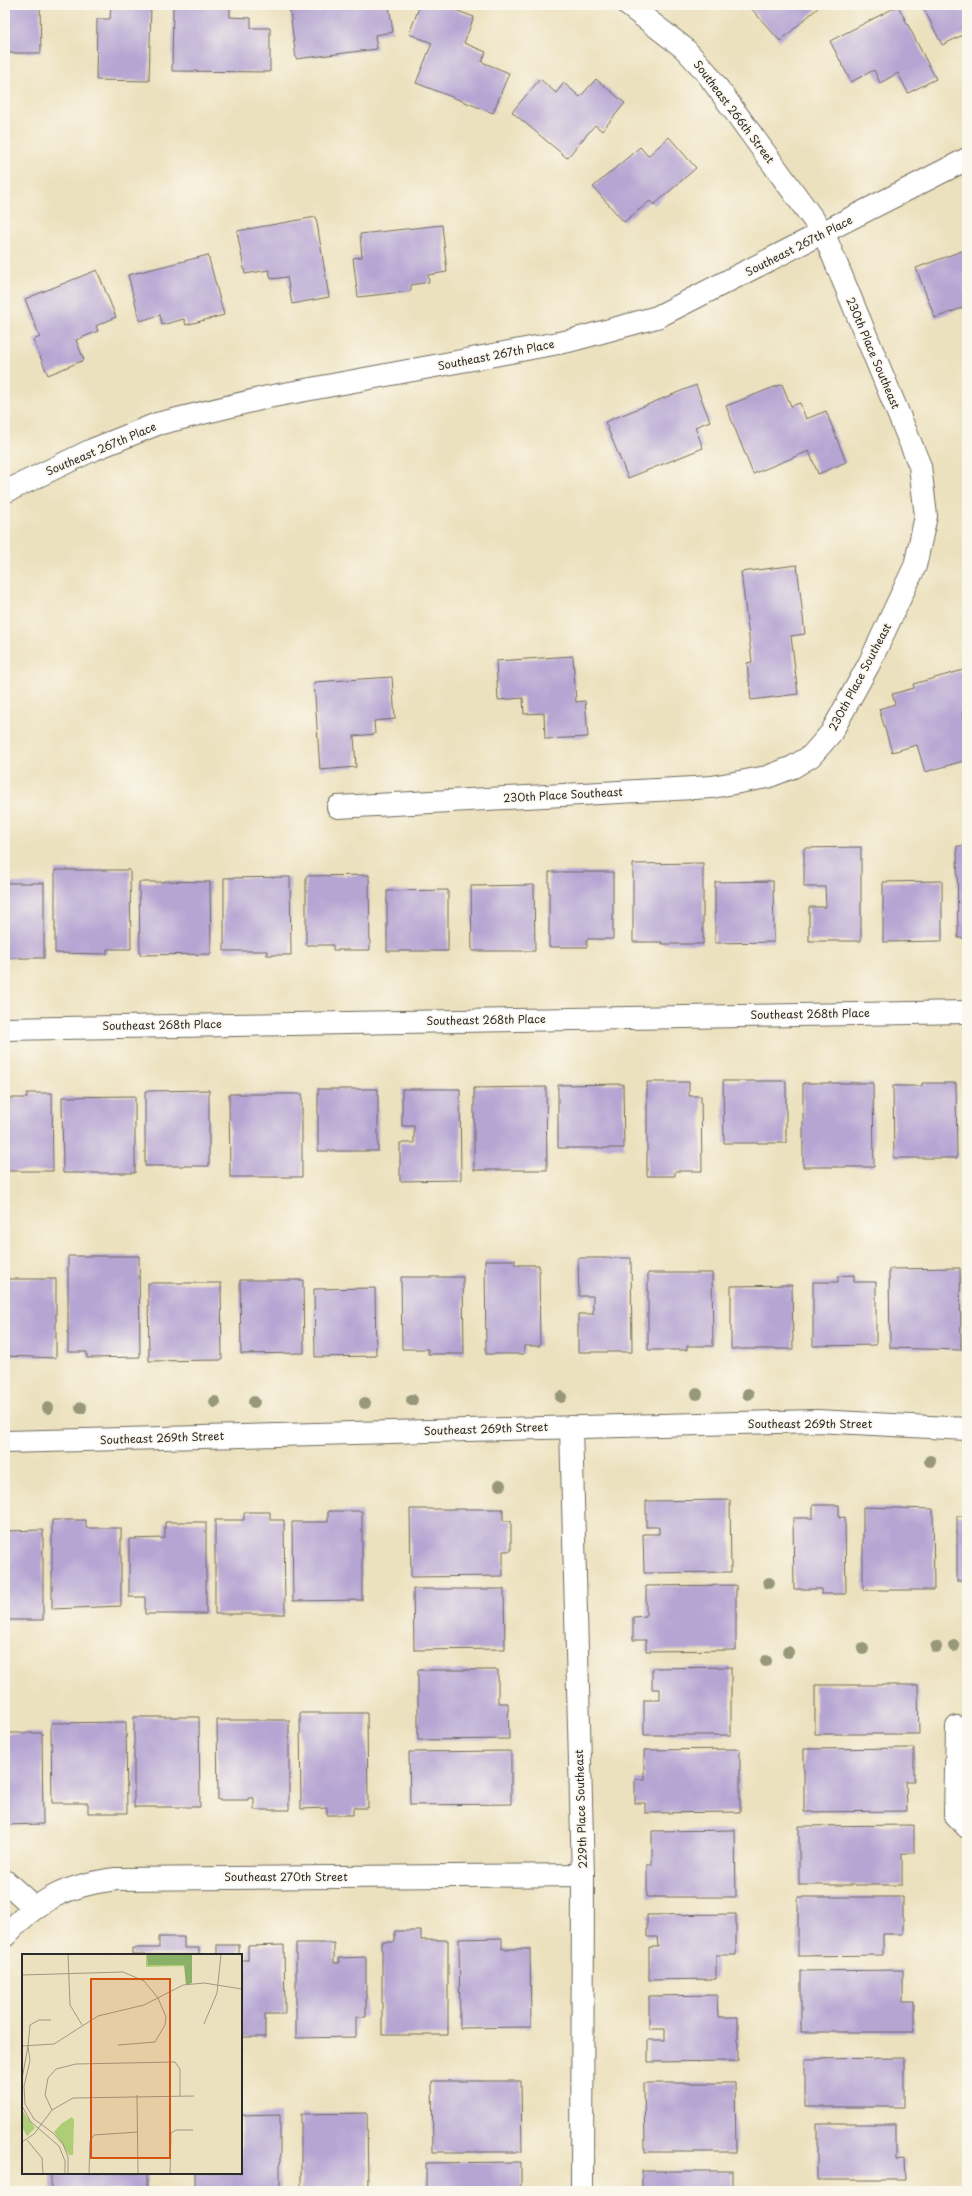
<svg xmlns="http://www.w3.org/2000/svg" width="972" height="2196" font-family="'Playpen Sans',sans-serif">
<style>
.building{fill:#b6a5d3}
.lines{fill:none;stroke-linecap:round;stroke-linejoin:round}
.lane-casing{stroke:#6f6b5e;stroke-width:24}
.street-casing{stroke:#6f6b5e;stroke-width:24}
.lane{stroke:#fff;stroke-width:22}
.street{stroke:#fff;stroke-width:22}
.tree{fill:#97987a}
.labels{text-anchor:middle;stroke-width:3.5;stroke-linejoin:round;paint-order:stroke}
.street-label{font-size:11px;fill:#2b2b2b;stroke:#fbf7ec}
.inset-road{fill:none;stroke:#9f9883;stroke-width:1}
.view{fill:#d5540f;fill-opacity:0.15;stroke:#d5540f;stroke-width:2}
.inset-edge{fill:none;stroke:#2b2b2b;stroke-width:2}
</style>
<rect width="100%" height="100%" fill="#fbf7ec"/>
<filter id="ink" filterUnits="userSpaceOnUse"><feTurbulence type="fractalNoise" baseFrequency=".025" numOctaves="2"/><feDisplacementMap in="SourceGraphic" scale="8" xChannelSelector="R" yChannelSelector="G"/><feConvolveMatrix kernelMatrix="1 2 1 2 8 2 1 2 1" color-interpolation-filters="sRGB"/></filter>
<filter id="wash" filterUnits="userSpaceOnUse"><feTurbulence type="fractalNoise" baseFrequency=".012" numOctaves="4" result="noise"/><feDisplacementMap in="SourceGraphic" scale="16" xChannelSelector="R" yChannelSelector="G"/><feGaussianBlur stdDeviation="0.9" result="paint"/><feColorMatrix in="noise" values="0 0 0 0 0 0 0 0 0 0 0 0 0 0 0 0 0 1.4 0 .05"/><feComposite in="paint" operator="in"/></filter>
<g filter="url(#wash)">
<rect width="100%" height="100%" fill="#ece1be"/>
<g id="blocks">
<g class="building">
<path d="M5,5H40L41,53H5Z"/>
<path d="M111,5H151L149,81L96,80L97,19H110Z"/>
<path d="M173,5H230V17L251,18V28H270V72L172,71Z"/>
<path d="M312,5H389L393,32L375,35L377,49L296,59L290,11L312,8Z"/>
<path d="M420,5H442L474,17L464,43L486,52L482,62L509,73L493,113L416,83L432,43L409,34Z"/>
<path d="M748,5H821L780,41Z"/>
<path d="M922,5H967V33L942,45Z"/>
<path d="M898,6L936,79L908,93L898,73L880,83L874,70L851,82L830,41Z"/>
<path d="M540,79L556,93L564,83L580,97L596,79L625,103L602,131L595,125L567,158L512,112Z"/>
<path d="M669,137L696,168L654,205L650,201L624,222L593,187L640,147L648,156Z"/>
<path d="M316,217L329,297L292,304L287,277L271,279L269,270L245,274L237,231Z"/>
<path d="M442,225L447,272L428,275L429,282L411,285V291L358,297L353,258L362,257L360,234Z"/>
<path d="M967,249V306L935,318L916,268Z"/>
<path d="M208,255L224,315L186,325L184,319L162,325L160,315L140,321L128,275Z"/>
<path d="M97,270L116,317L96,326L98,331L76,340L84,360L48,375L33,340L40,337L25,299Z"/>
<path d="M782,384L791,406L800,403L806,419L826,411L846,462L818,474L809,451L753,474L726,406Z"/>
<path d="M696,385L710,421L695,427L703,448L628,478L605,422Z"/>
<path d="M797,565L805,634L791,636L798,694L751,700L747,663L752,662L741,572Z"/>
<path d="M573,656L576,702L585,701L588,737L545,739L544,713L524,714L523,698L498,700L496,661Z"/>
<path d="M967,669V712L962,713L967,732V760L925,772L917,745L892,752L879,709L895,704L892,694L914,688L913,684Z"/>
<path d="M392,677L395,719L374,721L375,734L354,736L356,767L320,770L314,682Z"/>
<path d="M957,846H967V938H958Z"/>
<path d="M861,847V941H809V907H826L825,887H804V848Z"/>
<path d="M703,863V944H662V942H633V864Z"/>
<path d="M55,870H130L131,949H107V954L55,953Z"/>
<path d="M549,872H613V939H587V947H549Z"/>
<path d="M369,875L370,950H333V945H306V876Z"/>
<path d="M290,877L291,955H267V951H224V878Z"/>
<path d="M164,881L210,882L211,954L140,955L139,882H164Z"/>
<path d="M773,881L774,942L715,943V882Z"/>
<path d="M942,881V941L883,942V882Z"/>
<rect x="5" y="883" width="39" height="75"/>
<path d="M534,885L535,951H472L471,886Z"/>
<path d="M448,890V951H387V891Z"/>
<path d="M723,1081H786V1143H724Z"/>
<path d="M647,1082H689V1096H701L702,1171H675V1176H647Z"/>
<path d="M803,1083H873L874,1167H803Z"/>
<path d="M922,1083H956L957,1158H894L893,1086H922Z"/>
<path d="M623,1084L624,1148H558V1085Z"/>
<path d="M546,1087L547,1170H474V1088Z"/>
<rect x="318" y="1089" width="60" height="62"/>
<path d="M402,1089H460L461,1180L400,1181V1143H414V1126H402Z"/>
<path d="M209,1090V1166H145V1091Z"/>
<path d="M5,1093L6,1098H27V1093H52L53,1171H5Z"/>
<path d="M229,1094H302V1177H230Z"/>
<path d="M135,1096V1173H63L62,1097Z"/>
<path d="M68,1256H139L140,1357L87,1358V1352H68Z"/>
<path d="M578,1258H631L632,1352H578V1314H593V1296H579Z"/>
<path d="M485,1260H515V1265H539L540,1346H524V1354H486Z"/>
<path d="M960,1268L961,1350L890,1348L889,1269Z"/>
<path d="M648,1273H712L713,1346H687V1350H648Z"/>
<path d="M854,1275V1282H876V1345L813,1346V1282H838V1276Z"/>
<path d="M401,1277H463L464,1354H428V1349H402Z"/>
<path d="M5,1279H56V1358L5,1356Z"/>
<path d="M240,1280H303L304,1353L241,1354Z"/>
<path d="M148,1283H221L222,1360L149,1361Z"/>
<path d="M792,1285L793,1349H731V1286Z"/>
<path d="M375,1288L376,1356L315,1357L314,1289Z"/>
<path d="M730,1500L731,1572L644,1573L643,1534H659V1527H646V1501Z"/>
<path d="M813,1505H839V1518L845,1517L846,1594H821V1589H794L793,1518H813Z"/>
<path d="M863,1507L933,1509L934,1590H863Z"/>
<path d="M410,1509H503V1521H511V1551H503V1576L411,1577Z"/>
<path d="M328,1511H362V1600L293,1601L292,1522H328Z"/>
<path d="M244,1512H270V1520H284L285,1614H215V1520H244Z"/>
<rect x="957" y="1516" width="10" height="65"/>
<path d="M52,1520H86V1528H121V1606L52,1609Z"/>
<path d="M165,1522H206V1614H145V1597H129V1539L165,1538Z"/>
<path d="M43,1530V1620H5V1531Z"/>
<path d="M736,1585V1650L646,1651V1640H633V1617L646,1616V1586Z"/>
<path d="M413,1589H504L505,1649L414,1650Z"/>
<path d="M731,1667V1735H644V1700H660V1689H652V1668Z"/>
<path d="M418,1670H498V1703H508L509,1739L418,1740Z"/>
<path d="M815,1685H918L919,1734H815Z"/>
<path d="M300,1713H367L368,1808H353V1815H327V1808L301,1809Z"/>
<path d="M134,1717H199L200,1807H134Z"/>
<path d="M217,1720H289V1810H254V1798H248V1800H218Z"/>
<path d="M126,1722L127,1813H88V1803H52L51,1723Z"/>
<path d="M5,1733H42L43,1824L5,1825Z"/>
<path d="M914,1748V1781H906L907,1811L804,1812V1749Z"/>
<path d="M740,1749V1812L645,1813V1803H635V1779H644V1750Z"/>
<path d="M511,1751V1804L410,1805L409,1752Z"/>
<path d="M914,1825V1853H902V1885H799V1826Z"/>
<path d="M735,1830L736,1897H647V1864H652V1831Z"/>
<path d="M798,1897H903V1934H883V1955L798,1956Z"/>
<path d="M736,1914V1955H716V1979L649,1980V1947H658L657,1937H647V1915Z"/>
<path d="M395,1931H421V1940H448V2035H382V1942H395Z"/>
<path d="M159,1937H184V1948H199V1955H132V1948H159Z"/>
<path d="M502,1938V1949H530L531,2027L460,2028L459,1939Z"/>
<path d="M296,1943H334V1963H339V1958L366,1957V2017H356V2037L296,2038Z"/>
<rect x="217" y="1945" width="22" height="10"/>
<path d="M284,1945L285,2014H265V2037H241V1960H248V1946Z"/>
<path d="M903,1970V2002H914V2032H801V1971Z"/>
<path d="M717,1995L718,2017H738V2061L648,2062V2040H665V2029H649V1996Z"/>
<path d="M904,2058V2107H805V2059Z"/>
<path d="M432,2081H521L522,2152H433Z"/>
<path d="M644,2083H735L736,2152H645Z"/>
<path d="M367,2113L368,2191H301V2114Z"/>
<path d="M280,2114V2191H195V2173H241V2115Z"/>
<path d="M817,2124H896V2160L904,2159L905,2180H817Z"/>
<path d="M521,2162V2191H426V2163Z"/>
<rect x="642" y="2171" width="90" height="20"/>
<path d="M51,2173H147V2190L51,2191Z"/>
</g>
</g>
</g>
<g filter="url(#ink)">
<use href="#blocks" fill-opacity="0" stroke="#6f6b5e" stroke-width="1"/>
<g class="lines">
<g class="lane-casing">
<g id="lane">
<path d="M957,1727L955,1814L967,1827"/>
<path d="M5,1881L35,1908"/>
</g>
</g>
<g class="street-casing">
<g id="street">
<path d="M5,492L92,450L157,424L268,397L569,341L657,317L967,159"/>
<path d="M338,807L712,787L767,777L793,767L811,756L831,733L869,664L915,566L926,516L920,466L824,234L706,72L684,48L628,5"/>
<path d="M5,1029L967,1012"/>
<path d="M571,1427L583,1875L582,2191"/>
<path d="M5,1442L817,1421L967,1429"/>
<path d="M5,1936C38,1899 68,1885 116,1879L583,1875"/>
</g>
</g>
<use href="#lane" class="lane"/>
<use href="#street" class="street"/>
</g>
<g class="tree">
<circle cx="697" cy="1394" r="6"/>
<circle cx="748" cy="1394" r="6"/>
<circle cx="561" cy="1397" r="6"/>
<circle cx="412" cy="1400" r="6"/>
<circle cx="215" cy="1402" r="6"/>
<circle cx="254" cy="1402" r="6"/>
<circle cx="365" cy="1403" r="6"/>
<circle cx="48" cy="1408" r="6"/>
<circle cx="81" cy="1408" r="6"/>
<circle cx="930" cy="1461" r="6"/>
<circle cx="500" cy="1485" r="6"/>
<circle cx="769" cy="1583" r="6"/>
<circle cx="954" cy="1646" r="6"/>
<circle cx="936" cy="1647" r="6"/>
<circle cx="863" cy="1649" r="6"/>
<circle cx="788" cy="1652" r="6"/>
<circle cx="766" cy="1661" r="6"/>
</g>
</g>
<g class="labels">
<g class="street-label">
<text transform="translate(734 112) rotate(53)" y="4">Southeast 266th Street</text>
<text transform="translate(799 246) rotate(-27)" y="4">Southeast 267th Place</text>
<text transform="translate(873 353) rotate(67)" y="4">230th Place Southeast</text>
<text transform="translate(496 355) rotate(-11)" y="4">Southeast 267th Place</text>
<text transform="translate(101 449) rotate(-23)" y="4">Southeast 267th Place</text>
<text transform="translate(860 677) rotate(-62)" y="4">230th Place Southeast</text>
<text transform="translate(563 795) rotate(-3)" y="4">230th Place Southeast</text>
<text transform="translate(810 1014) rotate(-1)" y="4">Southeast 268th Place</text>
<text transform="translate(486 1020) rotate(-1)" y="4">Southeast 268th Place</text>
<text transform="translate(162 1025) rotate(-1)" y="4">Southeast 268th Place</text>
<text x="810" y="1428">Southeast 269th Street</text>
<text transform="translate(486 1429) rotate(-2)" y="4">Southeast 269th Street</text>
<text transform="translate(162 1438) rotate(-2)" y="4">Southeast 269th Street</text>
<text transform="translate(581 1809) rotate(-92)" y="4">229th Place Southeast</text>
<text x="286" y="1881">Southeast 270th Street</text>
</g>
</g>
<g transform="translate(22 1954)">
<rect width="220" height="220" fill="#ece1be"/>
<path d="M124,0H168V12L124,13ZM0,156L13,174L5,182L0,173ZM50,163L52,166L51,201H47L32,178L39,170Z" fill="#adce76"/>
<path d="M125,0H170V29L164,31L162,11H126Z" fill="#8ab167"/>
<path class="inset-road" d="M46,0L48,51L60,71M0,21L101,18L122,27L136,44L144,63L143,71L133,88L96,91M182,70L195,39L199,0M0,92L32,90L76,62L122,51L161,31L182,29L220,35M6,92L8,71L17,66H29M0,125L6,92L8,107L2,132L3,150L12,165L31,179L41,190L46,203V220M115,141L116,220M0,152L9,168L37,192L43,207V220M30,156L23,141L26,124L34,115L54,110L153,108L158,115V142M5,186L20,204L21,220M0,188L12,180L30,156L51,144L172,142M67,220L68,187L72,181L116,178M148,220L149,179L154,176H171"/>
<path class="view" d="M69,25H148V204H69Z"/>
<rect width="220" height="220" class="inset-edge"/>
</g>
<rect width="972" height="2196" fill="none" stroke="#fbf7ec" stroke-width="20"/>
</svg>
